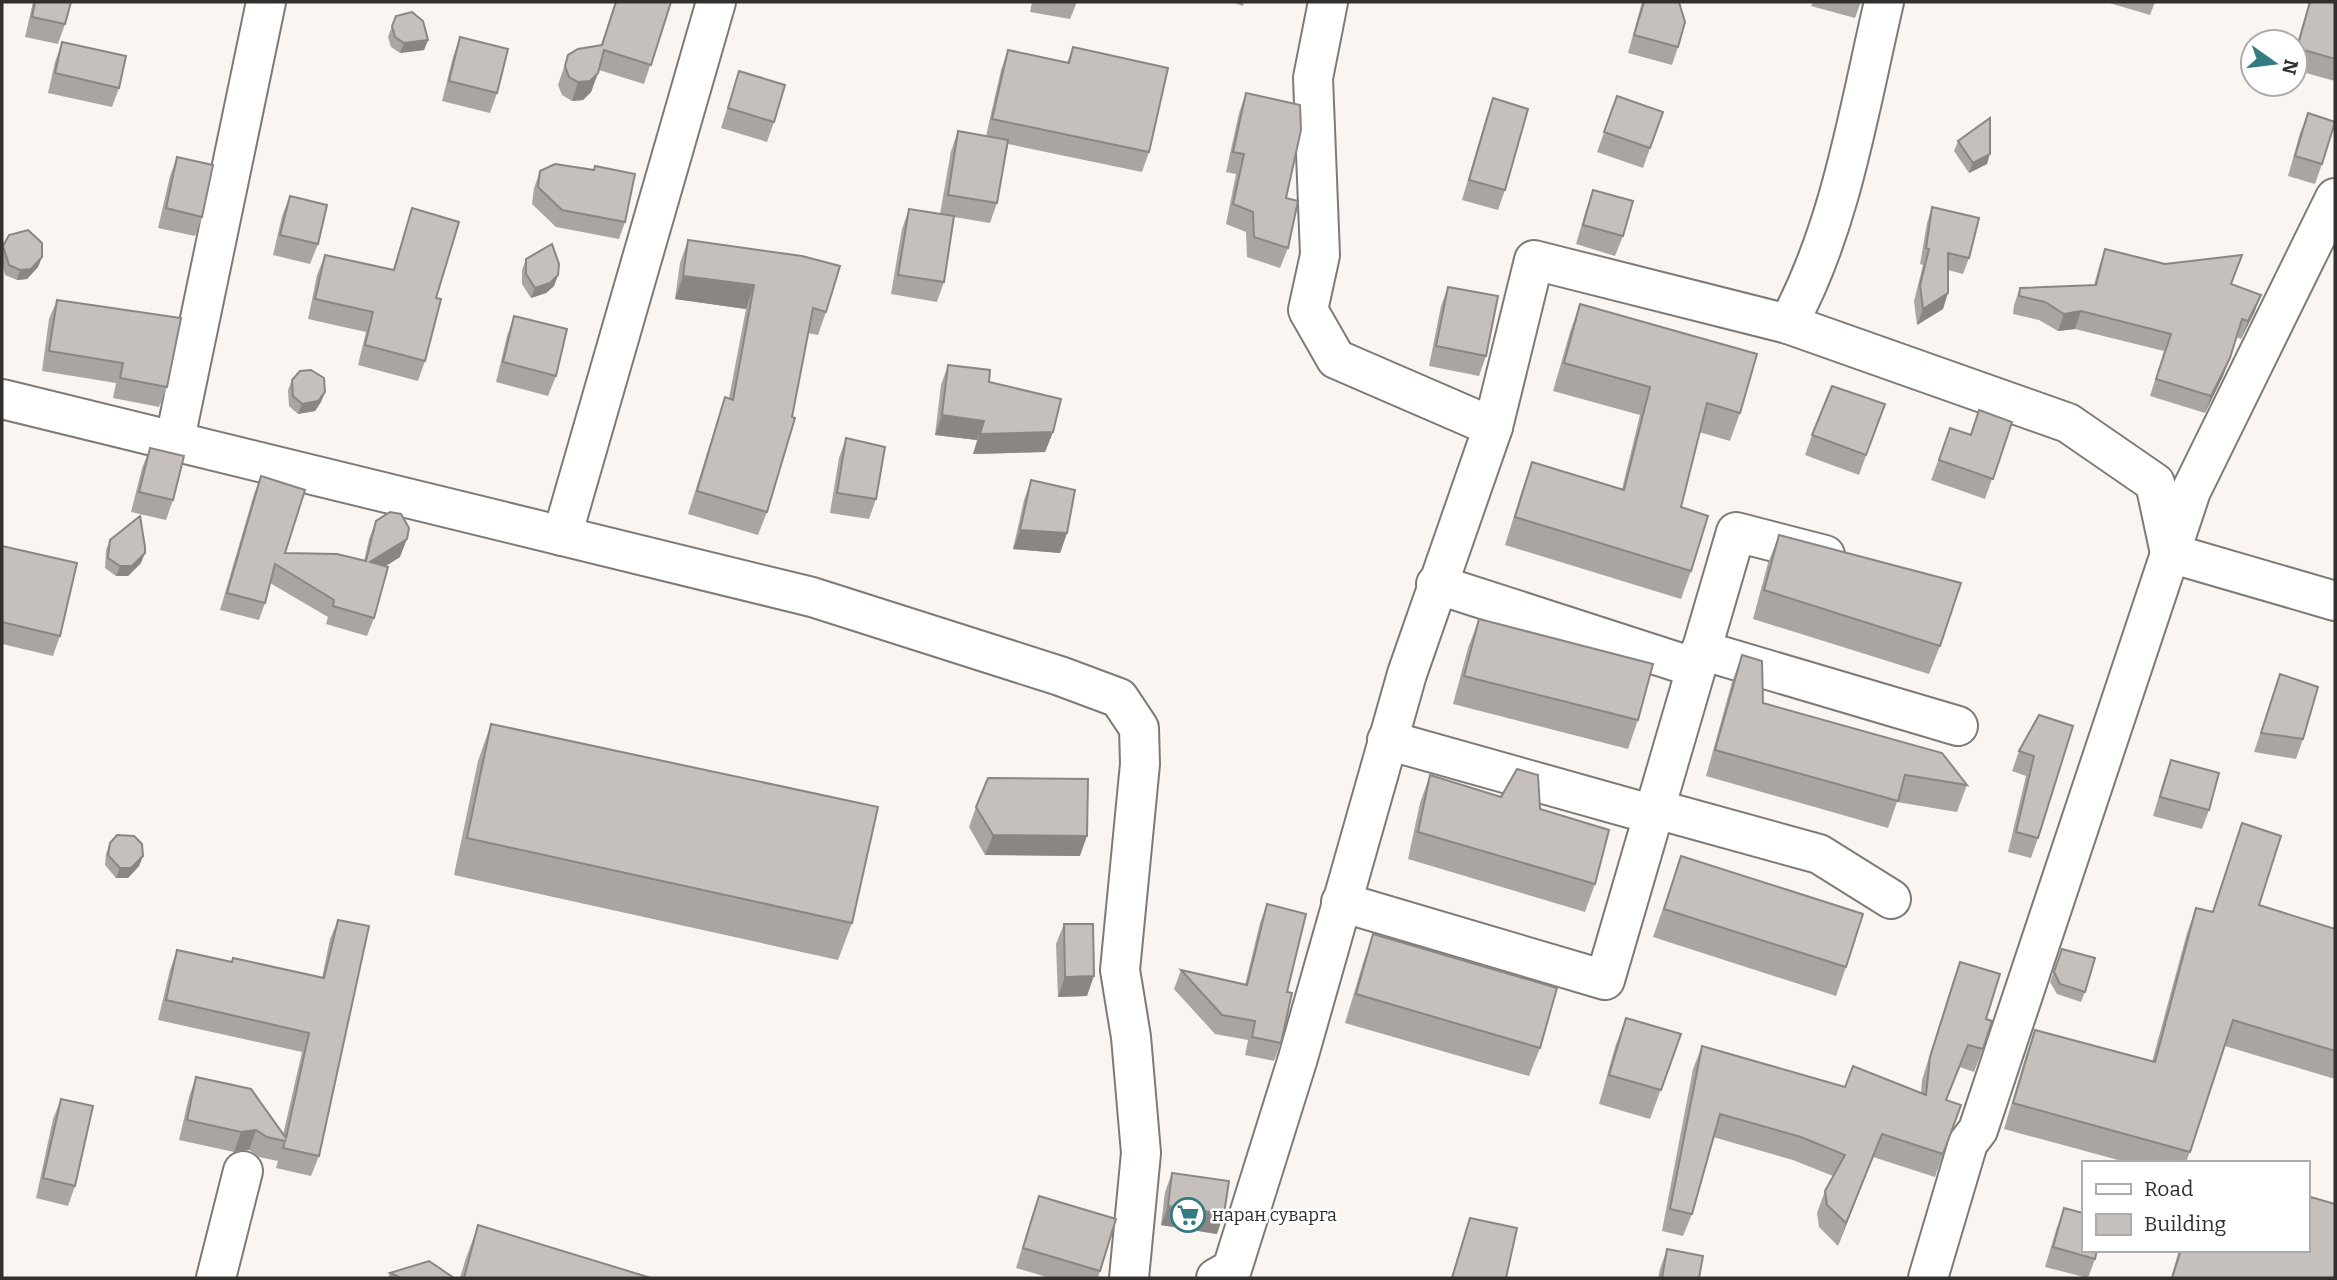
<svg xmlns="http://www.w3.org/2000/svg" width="2337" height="1280" font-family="Bitter,serif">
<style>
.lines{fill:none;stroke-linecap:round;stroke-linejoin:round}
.street-casing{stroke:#7e7a76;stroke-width:42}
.street{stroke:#fff;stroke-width:38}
.wall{fill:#a9a5a2}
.shaded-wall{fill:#8a8684}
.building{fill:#c5c0bc;stroke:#8a8684;stroke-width:2}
.labels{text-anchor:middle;stroke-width:5;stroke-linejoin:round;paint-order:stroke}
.poi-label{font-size:18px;fill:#32302e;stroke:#fff;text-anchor:start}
</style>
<rect width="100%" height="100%" fill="#faf5f0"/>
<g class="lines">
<g class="street-casing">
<g id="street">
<path d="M1884,2C1859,109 1841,227 1788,324L2068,423L2155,483L2170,553L2335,601"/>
<path d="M2,399L812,597L1060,676L1119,698L1139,728L1140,764L1120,970L1131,1037L1141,1153L1129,1278"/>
<path d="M1493,427L1534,260L1788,324"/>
<path d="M175,439L266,2"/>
<path d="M562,536L716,2"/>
<path d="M1436,584L1696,668"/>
<path d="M1701,650L1958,726"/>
<path d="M1387,740L1654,815"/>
<path d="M1656,809L1819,854L1891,899"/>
<path d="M1341,902L1605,980L1736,532L1825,555"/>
<path d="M216,1278L243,1171"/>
<path d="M1216,1278L1232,1269L1298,1058L1407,674L1493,427L1336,359L1308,310L1320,255L1313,78L1328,2"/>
<path d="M1928,1278L1968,1143L1978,1130L2191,491L2335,198"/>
</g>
</g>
<use href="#street" class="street"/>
</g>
<g class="wall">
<path d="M33,2H71L65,24L58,44L25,37Z"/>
<path d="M615,2H671L644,84L599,70L591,92L583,100L572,101L562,95L558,85L568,55L601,45Z"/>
<path d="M1032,2H1077L1070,19L1030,12Z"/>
<path d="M1232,2H1244L1243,6Z"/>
<path d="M1642,2H1679L1678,47L1672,65L1628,53Z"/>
<path d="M1813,2H1861L1855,18L1811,6Z"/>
<path d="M2106,2H2155L2150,15Z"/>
<path d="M2309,2H2335V81L2295,70V51Z"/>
<path d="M392,26L428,40L424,50L400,53L391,47L388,37Z"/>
<path d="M460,37L497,93L490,113L442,101L453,57Z"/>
<path d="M62,42L119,88L112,107L48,93L55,62Z"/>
<path d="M1073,47L1149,152L1142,172L1008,144L997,203L990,223L954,217L944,282L937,302L891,294L902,229L909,209L940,214L951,151L958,131L986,136L1001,70L1008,50L1067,63Z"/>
<path d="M739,71L774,122L767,142L721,128Z"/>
<path d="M1246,93L1286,198L1288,248L1280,268L1247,257L1246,232L1226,224L1236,174L1226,172L1239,113Z"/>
<path d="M1617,96L1663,112L1643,168L1597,152Z"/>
<path d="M1493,98L1505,190L1498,210L1462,200L1486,118Z"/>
<path d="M2308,113L2322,164L2315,184L2288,176L2300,133Z"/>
<path d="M1958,141L1987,164L1969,173L1954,151Z"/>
<path d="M177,157L202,217L195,236L158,228L170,176Z"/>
<path d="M595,166L625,222L619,239L556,227L532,204L534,188L540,171L593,170Z"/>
<path d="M1593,190L1623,236L1615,256L1576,244L1586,210Z"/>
<path d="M290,196L318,244L310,264L273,255L282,216Z"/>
<path d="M1932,207L1969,258L1963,274L1948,270L1943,309L1917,325L1914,301L1923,265L1920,264L1927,223Z"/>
<path d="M412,208L436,298L425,361L418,381L358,365L366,332L308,319L317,275L325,255L393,270Z"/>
<path d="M688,240L826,312L818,335L808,333L767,512L758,535L688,514L717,421L725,397L729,398L746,309L675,299L680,263Z"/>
<path d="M3,246L42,257L38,267L27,279L17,280L5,275L2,264V250Z"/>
<path d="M2105,249L2231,284L2261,295L2254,313L2241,339L2236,337L2223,376L2205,413L2150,396L2164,351L2075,329L2058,331L2039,320L2013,314L2014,305L2020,288L2094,285L2099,267Z"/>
<path d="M526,259L558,275L554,286L546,293L531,298L522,284V270Z"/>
<path d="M1448,287L1486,356L1479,376L1429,366L1441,306Z"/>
<path d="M57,300L167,387L159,407L113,398L116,383L42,371L49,319Z"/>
<path d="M1580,304L1740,413L1730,441L1699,432L1681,507L1691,571L1681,599L1505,545L1522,490L1532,462L1622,489L1640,415L1553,391L1570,332Z"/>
<path d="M514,316L556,376L548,396L496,382L507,336Z"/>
<path d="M948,365L989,382L1053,432L1045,452L973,454L977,440L935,435L941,385Z"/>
<path d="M292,380L325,392L321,402L315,411L298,414L289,406L288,390Z"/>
<path d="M1885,404L1859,475L1805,455L1812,435Z"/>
<path d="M1979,410L2012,422L1985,499L1931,480L1950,428L1970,434Z"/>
<path d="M846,438L876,499L869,519L830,513L839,458Z"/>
<path d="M150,448L173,500L166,520L131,512L142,468Z"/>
<path d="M261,476L285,553L364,561L369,539L376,521L400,557L386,566L374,618L367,636L326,624L328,617L270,583L265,603L259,620L220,610L254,494Z"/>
<path d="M1031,480L1067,533L1060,553L1013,549L1024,500Z"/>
<path d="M1779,535L1940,646L1929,674L1753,619L1768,563Z"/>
<path d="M110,540L141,563L128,576H116L105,568L106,550Z"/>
<path d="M2,546L60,636L53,656L2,644Z"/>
<path d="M1479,619L1638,720L1628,749L1453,704L1468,648Z"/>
<path d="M1742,655L1763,703L1967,785L1957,812L1897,802L1888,828L1706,776L1732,682Z"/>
<path d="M2280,674L2303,739L2296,759L2254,752Z"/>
<path d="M2039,715L2038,838L2031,858L2008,852L2026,776L2012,771L2019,751Z"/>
<path d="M491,724L852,923L838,960L454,875L478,761Z"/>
<path d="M2171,760L2209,810L2202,829L2153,816L2164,779Z"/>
<path d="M1430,775L1540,809L1595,884L1585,912L1408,859L1420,803Z"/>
<path d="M976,807L1080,856L985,855L969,827Z"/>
<path d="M2242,823L2259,905L2335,929V1079L2225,1046L2186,1163H2129L2004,1129L2026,1055L2035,1030L2152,1062L2187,933L2196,908L2212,912Z"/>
<path d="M110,843L143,856L139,866L128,878H116L105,865L106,854Z"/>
<path d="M1681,856L1846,967L1836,996L1653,937Z"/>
<path d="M1267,904L1287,992L1281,1043L1274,1061L1245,1055L1248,1040L1215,1034L1174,989L1181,970L1245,985L1260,923Z"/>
<path d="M338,920L319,1156L311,1176L276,1168L278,1161L259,1157L249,1150L234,1152L179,1140L189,1097L196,1077L283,1135L302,1052L158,1020L170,970L177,950L232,962L322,978L330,939Z"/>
<path d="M1064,924L1087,996L1058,997L1056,944Z"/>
<path d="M1373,934L1540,1048L1529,1076L1345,1023L1363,963Z"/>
<path d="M2062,949L2085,992L2081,1002L2057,994L2050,982Z"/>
<path d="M1960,962L1986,1019L1983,1049L1974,1072L1960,1067L1946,1100L1961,1105L1935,1177L1873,1157L1838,1246L1819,1227L1817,1213L1825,1191L1833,1176L1793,1160L1713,1137L1692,1214L1683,1236L1662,1231L1693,1069L1702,1046L1845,1087L1921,1093L1922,1080L1952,984Z"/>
<path d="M1626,1018L1681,1034L1650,1119L1599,1104L1615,1047Z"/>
<path d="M61,1099L75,1186L68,1206L36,1198L53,1119Z"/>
<path d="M1172,1173L1217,1234L1161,1225L1165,1192Z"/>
<path d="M1039,1196L1100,1271L1098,1278H1050L1016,1268L1032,1215Z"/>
<path d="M2064,1208L2095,1259L2088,1278L2045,1267L2057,1227Z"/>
<path d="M1470,1218L1506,1278H1451Z"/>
<path d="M478,1225L651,1278H460L465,1261Z"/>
<path d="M1667,1249L1699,1278H1658L1660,1269Z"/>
<path d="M2179,1250H2307L2335,1278H2171Z"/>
<path d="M390,1273L454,1278H388Z"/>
</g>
<g class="shaded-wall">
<path d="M428,40L424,50L400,53L404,43Z"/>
<path d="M598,73L591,92L583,100L572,101L578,82Z"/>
<path d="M1990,154L1987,164L1969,173L1973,163Z"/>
<path d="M42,257L38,267L27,279L17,280L20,270Z"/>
<path d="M558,275L554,286L546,293L531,298L535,288Z"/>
<path d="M683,276L754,285L746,309L675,299Z"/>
<path d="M1948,293L1943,309L1917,325L1923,309Z"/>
<path d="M2261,295L2254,313L2241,339L2248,321Z"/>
<path d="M2081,311L2075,329L2058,331L2064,314Z"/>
<path d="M2230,358L2223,376L2205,413L2211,396Z"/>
<path d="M325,392L321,402L315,411L298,414L302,404Z"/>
<path d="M942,415L984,421L977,440L935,435Z"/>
<path d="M1053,432L1045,452L973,454L980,434Z"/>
<path d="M1020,530L1067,533L1060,553L1013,549Z"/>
<path d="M407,539L400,557L363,580L370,562Z"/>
<path d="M145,553L141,563L128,576H116L120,566Z"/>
<path d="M993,835L1087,836L1080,856L985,855Z"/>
<path d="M143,856L139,866L128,878H116L120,868Z"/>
<path d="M1094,976L1087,996L1058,997L1065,977Z"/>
<path d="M256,1130L249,1150L234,1152L241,1132Z"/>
<path d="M1882,1134L1873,1157L1838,1246L1846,1223Z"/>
<path d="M1168,1206L1224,1214L1217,1234L1161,1225Z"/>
</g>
<g class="building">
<path d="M35,2H71L65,24L32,17Z"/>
<path d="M616,2H671L651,65L604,50L598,73L590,81L578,82L569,77L565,66L568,55L578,49L602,45Z"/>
<path d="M1644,2H1679L1685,22L1678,47L1634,35Z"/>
<path d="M2310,2H2335V59L2297,48Z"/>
<path d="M412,12L423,21L428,40L404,43L395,37L392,26L396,16Z"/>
<path d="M460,37L508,49L497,93L449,81Z"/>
<path d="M62,42L126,56L119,88L55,73Z"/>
<path d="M1073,47L1168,68L1149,152L992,119L1008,50L1069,63Z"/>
<path d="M739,71L785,85L774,122L728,108Z"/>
<path d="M1246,93L1300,105L1301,130L1286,198L1298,201L1288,248L1254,237L1253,212L1233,204L1244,154L1233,152Z"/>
<path d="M1617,96L1663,112L1650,148L1604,132Z"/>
<path d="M1493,98L1528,109L1505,190L1469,180Z"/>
<path d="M2308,113L2335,122L2322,164L2295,156Z"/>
<path d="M1990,118V154L1973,163L1958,141Z"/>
<path d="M958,131L1008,140L997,203L948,195Z"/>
<path d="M177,157L213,165L202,217L166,208Z"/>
<path d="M555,164L594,170L595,166L635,174L625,222L562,210L538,187L540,171Z"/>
<path d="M1593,190L1633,201L1623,236L1583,225Z"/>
<path d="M290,196L327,205L318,244L280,235Z"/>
<path d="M1932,207L1979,218L1969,258L1948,253V293L1923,309L1920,285L1929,249L1926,248Z"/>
<path d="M412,208L459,222L436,298L441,299L425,361L365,345L373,312L315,299L325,255L394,270Z"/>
<path d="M909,209L954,216L944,282L898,275Z"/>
<path d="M28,230L42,243V257L31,269L20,270L9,265L3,246L9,235Z"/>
<path d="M688,240L802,256L840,266L826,312L813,308L792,417L795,418L767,512L697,491L725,397L733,400L754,285L683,276Z"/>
<path d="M552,244L559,264L558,275L550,283L535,288L526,274V259Z"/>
<path d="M2105,249L2165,264L2242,255L2231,284L2261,295L2248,321L2242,319L2230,358L2211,396L2156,379L2171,334L2081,311L2064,314L2045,302L2019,296L2020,288L2096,285Z"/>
<path d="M1448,287L1498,296L1486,356L1436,346Z"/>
<path d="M57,300L181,318L167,387L120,378L123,363L49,351Z"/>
<path d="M1580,304L1757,354L1740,413L1707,403L1681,507L1708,516L1691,571L1515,517L1532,462L1624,490L1650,387L1564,363Z"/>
<path d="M514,316L567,329L556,376L503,362Z"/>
<path d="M948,365L990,370L989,382L1061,399L1053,432L980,434L984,421L942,415Z"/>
<path d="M311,370L324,378L325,392L318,401L302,404L293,396L292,380L300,371Z"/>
<path d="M1832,386L1885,404L1866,455L1812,435Z"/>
<path d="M1979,410L2012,422L1993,479L1939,460L1950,428L1971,435Z"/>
<path d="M846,438L885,447L876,499L837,493Z"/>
<path d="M150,448L184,456L173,500L139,492Z"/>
<path d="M261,476L305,490L285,553L337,554L366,561L376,521L390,512L401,514L409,528L407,539L370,562L388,567L374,618L333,606L334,600L275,564L265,603L227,593Z"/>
<path d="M1031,480L1075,490L1067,533L1020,530Z"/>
<path d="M140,516L145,547V553L132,566H120L108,558L110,540Z"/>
<path d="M1779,535L1961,583L1940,646L1764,590Z"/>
<path d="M2,546L77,563L60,636L2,622Z"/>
<path d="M1479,619L1653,664L1638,720L1464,676Z"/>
<path d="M1742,655L1762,661L1763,703L1942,753L1967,785L1905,775L1898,801L1715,750Z"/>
<path d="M2280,674L2318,687L2303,739L2261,733Z"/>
<path d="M2039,715L2073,726L2038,838L2016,832L2034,756L2019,751Z"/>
<path d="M491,724L878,807L852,923L467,838Z"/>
<path d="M2171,760L2219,773L2209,810L2160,797Z"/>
<path d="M1517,769L1538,775L1540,809L1609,830L1595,884L1418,832L1430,775L1501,797Z"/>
<path d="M988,778L1088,779L1087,836L993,835L976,807Z"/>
<path d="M2242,823L2281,836L2259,905L2335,929V1051L2233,1020L2190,1152L2013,1103L2035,1030L2155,1062L2196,908L2213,912Z"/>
<path d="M117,835L134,836L142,844L143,856L131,868H120L108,855L110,843Z"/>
<path d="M1681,856L1863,914L1846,967L1664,909Z"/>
<path d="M1267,904L1306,914L1287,992L1292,993L1281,1043L1252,1037L1255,1021L1222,1015L1181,970L1247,985Z"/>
<path d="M338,920L369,926L319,1156L283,1148L285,1141L267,1137L256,1130L241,1132L187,1120L196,1077L251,1089L286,1138L309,1033L166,1000L177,950L232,962L233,958L324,978Z"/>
<path d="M1064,924H1093L1094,976L1065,977Z"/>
<path d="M1373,934L1557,988L1540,1048L1356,994Z"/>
<path d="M2062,949L2095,958L2085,992L2060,984L2054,972Z"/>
<path d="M1960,962L2000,974L1986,1019L1992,1021L1983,1049L1968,1045L1946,1100L1961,1105L1943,1154L1882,1134L1846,1223L1827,1205L1825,1191L1845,1155L1801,1137L1720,1114L1692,1214L1670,1209L1702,1046L1845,1087L1853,1066L1926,1095L1930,1057Z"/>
<path d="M1626,1018L1681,1034L1661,1090L1609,1075Z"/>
<path d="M61,1099L93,1106L75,1186L43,1178Z"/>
<path d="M1172,1173L1229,1181L1224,1214L1168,1206Z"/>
<path d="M1039,1196L1116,1219L1100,1271L1023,1248Z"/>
<path d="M2307,1196L2335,1204V1278H2172L2181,1250H2307Z"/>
<path d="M2064,1208L2083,1213V1250H2097L2095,1259L2053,1247Z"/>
<path d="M1470,1218L1517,1228L1506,1278H1452Z"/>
<path d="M478,1225L651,1278H464Z"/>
<path d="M1667,1249L1703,1256L1699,1278H1662Z"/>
<path d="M429,1261L454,1278H401L390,1273Z"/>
</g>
<defs>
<g id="supermarket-ring" transform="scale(1.75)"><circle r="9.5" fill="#fff" stroke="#337b82" stroke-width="1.5"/><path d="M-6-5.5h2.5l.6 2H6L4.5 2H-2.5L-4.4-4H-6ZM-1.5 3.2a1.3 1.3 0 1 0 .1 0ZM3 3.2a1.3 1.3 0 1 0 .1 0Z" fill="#337b82"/></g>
</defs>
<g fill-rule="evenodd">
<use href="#supermarket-ring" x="1188" y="1215"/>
</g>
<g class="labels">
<g class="poi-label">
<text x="1212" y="1221">наран суварга</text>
</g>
</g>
<rect width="2337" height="1280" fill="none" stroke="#32302e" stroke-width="7"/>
<rect x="2082" y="1161" width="228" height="91" fill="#ffffff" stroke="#adacab" stroke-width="2"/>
<rect x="2096" y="1184" width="35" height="10" fill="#ffffff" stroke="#adacab" stroke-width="2"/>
<text x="2144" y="1196" font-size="21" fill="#32302e">Road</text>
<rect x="2096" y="1214" width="35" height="21" fill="#c5c0bc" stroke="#adacab" stroke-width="2"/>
<text x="2144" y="1231" font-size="21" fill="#32302e">Building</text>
<g transform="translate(2274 63) rotate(104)"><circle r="33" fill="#ffffff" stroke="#adacab" stroke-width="2"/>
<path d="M0-5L12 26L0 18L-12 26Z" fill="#337b82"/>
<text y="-10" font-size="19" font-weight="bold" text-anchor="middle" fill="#32302e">N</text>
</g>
</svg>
